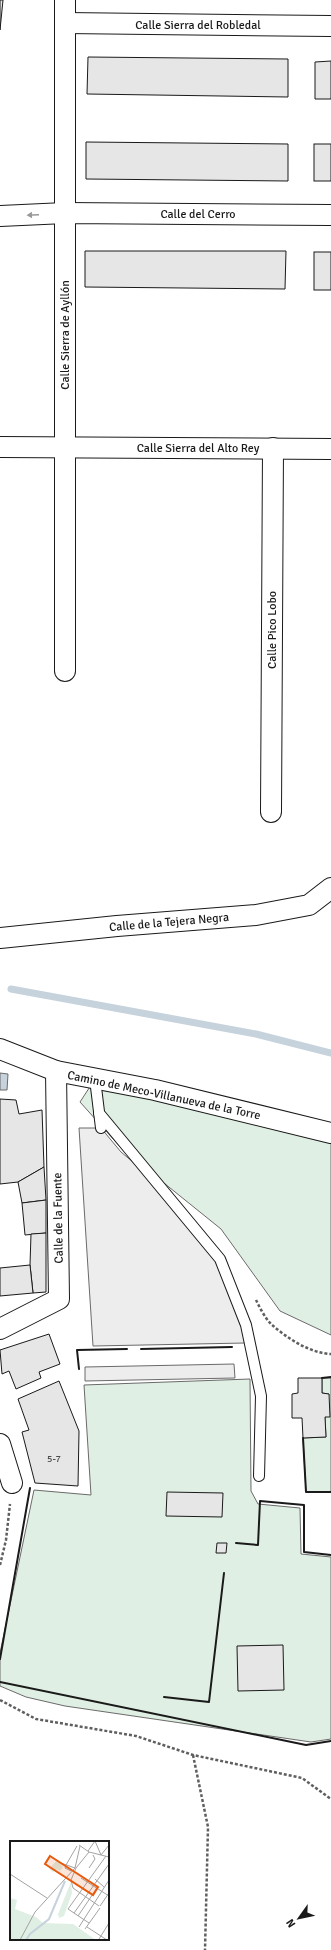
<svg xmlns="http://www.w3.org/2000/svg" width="331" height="1950" font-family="Signika,sans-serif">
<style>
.green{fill:#e0efe3;stroke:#6a6a6a}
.parking{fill:#ededed;stroke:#6a6a6a}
.water{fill:#c6d2dc;stroke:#6a6a6a}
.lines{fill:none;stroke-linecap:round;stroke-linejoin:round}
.stream{stroke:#c6d2dc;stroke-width:7}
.building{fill:#e6e6e6;stroke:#1a1a1a}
.lane-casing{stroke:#1a1a1a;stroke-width:12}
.street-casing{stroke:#1a1a1a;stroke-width:22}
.path{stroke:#5f5f5f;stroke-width:2.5;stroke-dasharray:3 2;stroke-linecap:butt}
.lane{stroke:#fff;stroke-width:10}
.street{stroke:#fff;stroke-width:20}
.wall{stroke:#1a1a1a;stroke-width:2}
.oneway{fill:#989898}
.labels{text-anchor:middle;stroke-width:3;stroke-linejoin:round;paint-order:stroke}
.number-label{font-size:10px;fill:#4d4d4d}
.street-label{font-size:12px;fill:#1a1a1a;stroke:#fff}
.inset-river{fill:none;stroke:#c6d2dc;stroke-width:2}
.inset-road{fill:none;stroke:#a3a3a3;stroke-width:1}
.view{fill:#e8590c;fill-opacity:0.15;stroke:#e8590c;stroke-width:2}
.inset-edge{fill:none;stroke:#1a1a1a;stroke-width:2}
</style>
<rect width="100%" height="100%" fill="#fff"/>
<g class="green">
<path d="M95,1079L331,1140V1335L280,1311L221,1229L123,1150L80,1102Z"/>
<path d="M322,1378H331V1492H306L303,1438L326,1437L325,1417L329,1394L322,1393Z"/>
<path d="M250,1379L251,1491L258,1504L300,1508L301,1554L331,1557V1739L311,1742L65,1706L26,1697L0,1686V1653L34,1490L91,1495L84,1385Z"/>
</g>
<g class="parking">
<path d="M79,1128H101L121,1152L146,1173L205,1241L239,1304L245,1343L93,1346Z"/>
<path d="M234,1364L235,1378L85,1381V1367Z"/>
</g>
<path class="water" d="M0,1073L8,1074L7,1090H0Z"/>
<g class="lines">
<path class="stream" d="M11,989L256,1034L331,1053"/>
</g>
<g class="building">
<path d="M0,0H3L0,30Z"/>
<path d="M88,57L288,59V97L87,94Z"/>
<path d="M331,61V99H315V62Z"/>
<path d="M86,142L288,144V181L86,179Z"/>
<rect x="314" y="144" width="17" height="37"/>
<path d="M85,251H286L285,289L85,287Z"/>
<rect x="314" y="252" width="17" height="38"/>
<path d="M0,1099L16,1100L19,1114L42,1110L44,1167L18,1182L0,1184Z"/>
<path d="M44,1167L46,1200L22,1203L18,1182Z"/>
<path d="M46,1200V1233L25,1235L22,1203Z"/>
<path d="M46,1233V1292L33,1293L30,1265L31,1234Z"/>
<path d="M30,1265L33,1293L0,1296V1268Z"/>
<path d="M49,1334L60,1364L39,1372L41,1378L16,1389L9,1371L2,1374L0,1350Z"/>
<path d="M298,1378H322V1393L329,1394L330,1417H325L326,1437L303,1438L302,1418H292V1394L298,1393Z"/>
<path d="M59,1381L79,1431L78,1486L35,1483L22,1432L29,1430L18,1399Z"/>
<path d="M167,1492L223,1493L222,1517L166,1516Z"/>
<path d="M217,1543H227L226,1553H216Z"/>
<path d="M283,1645L284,1690L238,1691L237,1646Z"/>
</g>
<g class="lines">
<g class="lane-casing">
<g id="lane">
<path d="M95,1079L101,1128"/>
<path d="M99,1113L220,1259L246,1325L261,1396L259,1476"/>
</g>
</g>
<g class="street-casing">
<g id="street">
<path d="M65,0V671"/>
<path d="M65,23L331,26"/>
<path d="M0,216L65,213L331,215"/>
<path d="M0,447L331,449"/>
<path d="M271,812L273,448"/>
<path d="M0,938L117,926L256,915L309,905L331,888"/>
<path d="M0,1049L56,1071L155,1090L331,1133"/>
<path d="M0,1329L59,1299L56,1071"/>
<path d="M0,1444L12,1483"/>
</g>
</g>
<g class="path">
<path d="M256,1300C260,1308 265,1318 271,1324C287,1338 309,1353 331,1354"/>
<path d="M0,1565L6,1540L10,1504"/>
<path d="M0,1700L36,1719L136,1736L193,1755L302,1778L331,1799"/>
<path d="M193,1755L208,1827L205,1950"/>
</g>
<use href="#lane" class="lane"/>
<use href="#street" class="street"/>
<g class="wall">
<path d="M141,1349L232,1347"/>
<path d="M79,1369L77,1350L127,1349"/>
<path d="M322,1378L331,1377"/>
<path d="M303,1438L306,1492H331"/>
<path d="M236,1543L258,1545L260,1501L304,1505V1552L331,1555"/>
<path d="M0,1659L30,1488"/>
<path d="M0,1682L306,1745L331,1741"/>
<path d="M164,1697L209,1702L224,1573"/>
</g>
</g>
<defs><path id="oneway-solid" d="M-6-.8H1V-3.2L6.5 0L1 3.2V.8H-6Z"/></defs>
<use class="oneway" href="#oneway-solid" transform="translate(33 215) rotate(178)"/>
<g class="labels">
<g class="number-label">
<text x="54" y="1462">5-7</text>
</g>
<g class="street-label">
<text x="198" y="29">Calle Sierra del Robledal</text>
<text x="198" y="218">Calle del Cerro</text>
<text transform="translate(65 335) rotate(-90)" y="4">Calle Sierra de Ayllón</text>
<text x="198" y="452">Calle Sierra del Alto Rey</text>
<text transform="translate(272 630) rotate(-90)" y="4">Calle Pico Lobo</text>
<text transform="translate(169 922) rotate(-5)" y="4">Calle de la Tejera Negra</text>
<text transform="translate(164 1095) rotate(12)" y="4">Camino de Meco-Villanueva de la Torre</text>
<text transform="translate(58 1218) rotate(-91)" y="4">Calle de la Fuente</text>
</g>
</g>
<g transform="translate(10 1841)">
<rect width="99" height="99" fill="#fff"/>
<path d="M47,19L53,26L50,30L47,28L43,31L39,28ZM61,41L62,52L54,75L49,77L48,73ZM0,57L7,59L5,68L26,76L33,82L63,83L86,99H0Z" fill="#e0efe3"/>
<path class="inset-river" d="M16,99L20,93L39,78L55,40"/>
<path class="inset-road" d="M85,0L91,14M69,4L79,11L99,16M78,10L85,0M91,14L99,4M51,22L65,27M65,27L70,5M66,27L61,39L63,47L89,65M66,27L79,11M79,27L85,18L83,14M61,30L55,27L56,24L67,5M0,33L37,57M71,37L99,55M85,38L94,46M90,65L99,52M64,72L99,23M68,75L87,47M79,82L58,68L96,15M69,86L99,39M77,86L97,99M75,88L90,67M89,98L99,82M10,99L25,71L65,27"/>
<path class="view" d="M40,15L88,46L83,54L35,23Z"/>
<rect width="99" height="99" class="inset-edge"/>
</g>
<g transform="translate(299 1918) rotate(237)" stroke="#ffffff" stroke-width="3" paint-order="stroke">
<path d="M0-3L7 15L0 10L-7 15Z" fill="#1a1a1a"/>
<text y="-6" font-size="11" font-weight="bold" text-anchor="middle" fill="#1a1a1a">N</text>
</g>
</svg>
